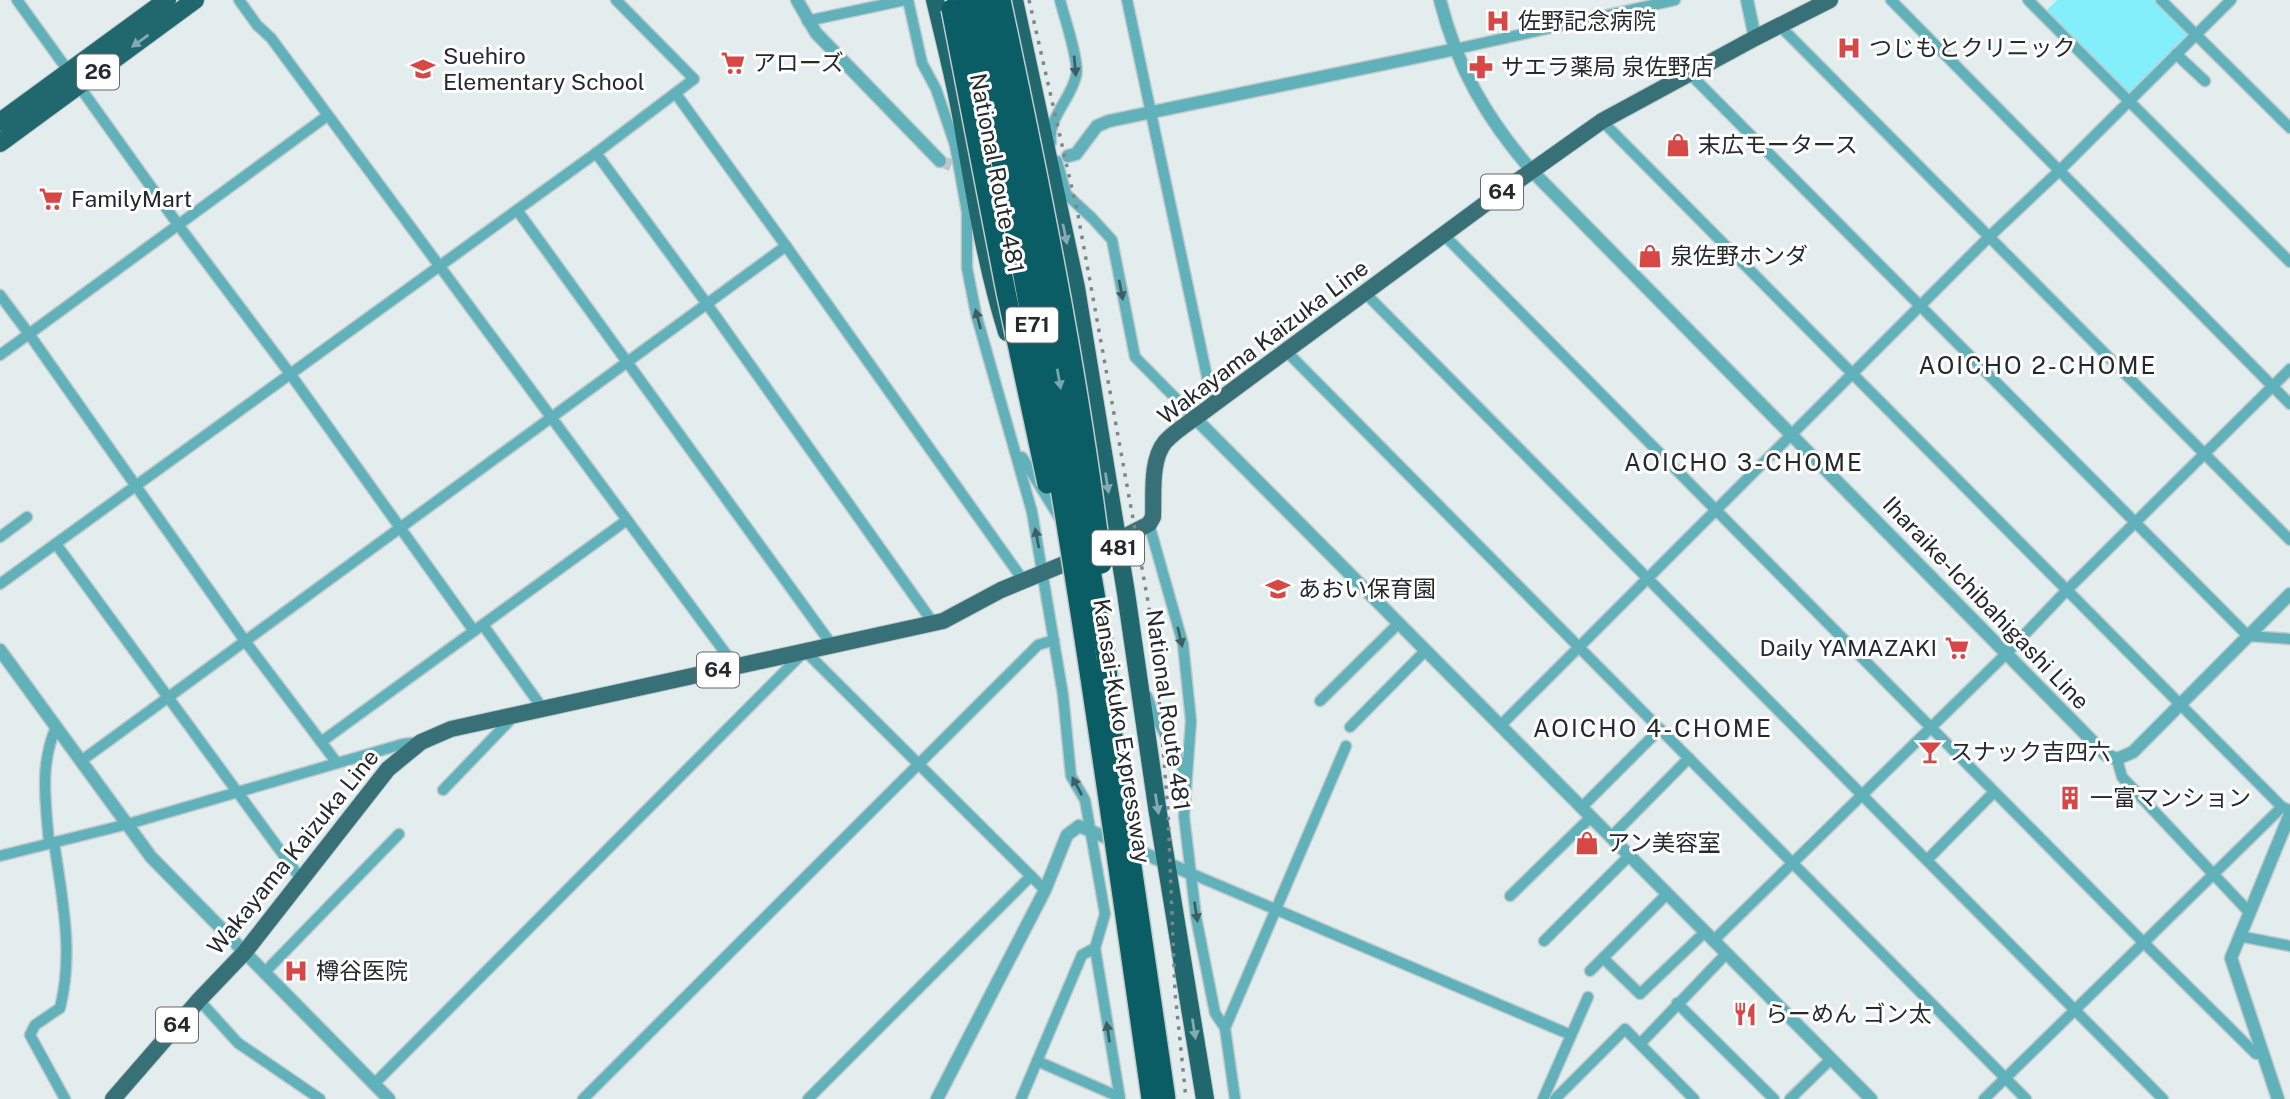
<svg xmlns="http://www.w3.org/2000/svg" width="2290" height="1099" font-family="'Public Sans','Noto Sans JP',sans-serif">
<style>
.green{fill:#83effa}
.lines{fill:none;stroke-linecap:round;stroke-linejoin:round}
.tertiary-tunnel{stroke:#bdc6c7;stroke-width:12;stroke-dasharray:12 6;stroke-linecap:butt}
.minor-casing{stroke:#c1cacb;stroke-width:13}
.tertiary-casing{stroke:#c1cacb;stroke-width:15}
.primary-casing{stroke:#c1cacb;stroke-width:18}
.trunk-casing{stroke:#c1cacb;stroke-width:20}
.minor{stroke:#60b1ba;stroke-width:10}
.tertiary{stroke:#60b1ba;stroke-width:12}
.primary{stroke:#377177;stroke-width:16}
.trunk{stroke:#20676e;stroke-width:18}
.rail{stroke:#818788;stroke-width:3.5;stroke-dasharray:3.5 7;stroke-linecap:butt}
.motorway-bridge-casing{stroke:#c1cacb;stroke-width:22;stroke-linecap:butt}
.motorway-bridge{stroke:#0a5d64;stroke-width:19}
.oneway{fill:#84abaf}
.oneway2{fill:#3d5f63}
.oneway3{fill:#78a6aa}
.labels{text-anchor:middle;stroke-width:6;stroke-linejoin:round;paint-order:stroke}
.shield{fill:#fff;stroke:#666969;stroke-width:2}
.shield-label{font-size:21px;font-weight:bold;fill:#252929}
.poi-label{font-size:23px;fill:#252929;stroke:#fff;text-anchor:start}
.street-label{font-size:23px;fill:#252929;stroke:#fff}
.neighbourhood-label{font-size:24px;letter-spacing:2px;fill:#252929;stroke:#fff}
</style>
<rect width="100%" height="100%" fill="#e3edee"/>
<path class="green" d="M2057,0H2156L2191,35L2129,96L2045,12Z"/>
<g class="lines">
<path class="tertiary-tunnel" d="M940,161L969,172"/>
<g class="minor-casing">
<g id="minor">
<path d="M17,0L69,72"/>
<path d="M239,0L257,25L271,38L735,666"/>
<path d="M616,0L694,79L596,153L707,304L929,617L930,624"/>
<path d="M908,0L922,63L936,89L955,145L967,212V268L976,314L1032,512L1063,695L1071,776L1085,800L1105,914L1095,948L1120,1099"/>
<path d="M1127,0L1213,405"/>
<path d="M1891,0L2290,404"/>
<path d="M2028,0L2290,262"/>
<path d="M2161,0L2290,128"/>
<path d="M807,21L905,0"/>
<path d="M1780,26L2290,540"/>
<path d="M1456,49L1675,0"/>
<path d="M2176,54L2205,81"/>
<path d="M1690,74L2248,636L2290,639"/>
<path d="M79,86L179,226L291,375L474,631"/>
<path d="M676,94L786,246"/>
<path d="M1602,121L2282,807L2290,810"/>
<path d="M1051,142C1047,119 1071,99 1076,76C1080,62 1064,17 1060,0"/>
<path d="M596,153L517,210L832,645"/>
<path d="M1057,161L1066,194L1092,218L1112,240L1135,357L1195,418"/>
<path d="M1444,235L2143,942L2256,1054L2263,1053"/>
<path d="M1366,294L2163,1099"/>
<path d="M0,295L29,334L327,116"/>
<path d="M1287,352L2026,1099"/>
<path d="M0,355L29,334L245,641L337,763"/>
<path d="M1022,457L1059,517"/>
<path d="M1149,524L1183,644L1191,721L1187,775"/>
<path d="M0,537L27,517"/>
<path d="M56,544L301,879"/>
<path d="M0,584L517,210"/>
<path d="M483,625L543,709"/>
<path d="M1147,696L1152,710L1187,776L1184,816L1196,917L1215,1013L1225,1028"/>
<path d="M1320,701L1399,623"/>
<path d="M1501,725L1990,236L2059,171L2231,0"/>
<path d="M1350,727L1426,650"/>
<path d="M321,742L627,520"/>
<path d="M2117,759L2122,777L2249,912"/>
<path d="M81,761L786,246L1023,580"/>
<path d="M443,790L514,716"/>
<path d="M1581,808L1660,729"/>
<path d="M1611,837L1689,758"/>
<path d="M54,842C62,898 74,953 60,1008L35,1025L30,1035L65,1099"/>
<path d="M49,844C46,802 39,767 56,727"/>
<path d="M0,856L128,824L403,744L419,742"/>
<path d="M1927,860L1994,792"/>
<path d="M1190,873L1571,1035"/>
<path d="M1510,896L1591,817"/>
<path d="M2239,936L2290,946"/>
<path d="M1544,941L1629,856"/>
<path d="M1713,941L2006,654L2066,591L2290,369"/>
<path d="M1603,958L1640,994L1705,932"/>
<path d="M1590,971L1667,894"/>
<path d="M264,973L399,834"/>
<path d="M199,1000L238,1043L320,1099"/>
<path d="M1677,1003L1774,1099"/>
<path d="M1640,1044L1726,954"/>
<path d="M1037,1061L1117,1096"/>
<path d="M374,1084L805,651L1045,890"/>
<path d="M583,1099L1038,645L1054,640"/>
<path d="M808,1099L1031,876"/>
<path d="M1021,1099L1082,955L1095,948"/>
<path d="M1235,1099L1225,1028L1346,746"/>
<path d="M1543,1099L1588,997"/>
<path d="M1555,1099L1625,1029L1694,1099"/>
<path d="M1790,1099L1831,1059"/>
<path d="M1984,1099L2282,807"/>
</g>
</g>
<g class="tertiary-casing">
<g id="tertiary">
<path d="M797,0L816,33L940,161"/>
<path d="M1440,0C1457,68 1487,119 1532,171L2106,755L2117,759L2133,752L2290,594"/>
<path d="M1747,0L1755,38"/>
<path d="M1068,156L1076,154L1097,126L1109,121L1456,49"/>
<path d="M1195,418L1871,1099"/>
<path d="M0,650L151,857L389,1099"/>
<path d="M937,1099L1045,890L1067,835L1079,826L1190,873"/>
<path d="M2278,1099L2231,958L2290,814"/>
</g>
</g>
<g class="primary-casing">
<g id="primary">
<path d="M1108,545L1149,524L1153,517C1154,495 1150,460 1165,442C1173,433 1185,425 1195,418L1485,204L1602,121L1755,38L1830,0"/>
<path d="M113,1099L199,1000L244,953L388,769L421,742L451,729L943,621L1001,590L1081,557"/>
</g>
</g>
<g class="trunk-casing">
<g id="trunk">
<path d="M935,0C945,42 956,84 963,126C975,195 986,265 1007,332"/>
<path d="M1014,0L1076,288L1126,593L1157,807L1205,1099"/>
<path d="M0,122L167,0"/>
<path d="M0,143L195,0"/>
</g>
</g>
<use href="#minor" class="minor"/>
<use href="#tertiary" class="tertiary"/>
<use href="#primary" class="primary"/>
<use href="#trunk" class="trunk"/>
<path class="rail" d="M1029,0L1078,215L1149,607L1158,686L1168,811L1175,992L1186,1099"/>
<g class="motorway-bridge-casing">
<g id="motorway-bridge">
<path d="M964,0C974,44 986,87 995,131C1060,451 1105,775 1151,1099"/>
<path d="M982,0L1002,85L1039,267L1106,657L1113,736L1166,1099"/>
<path d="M1001,0C1041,187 1079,374 1102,564"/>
<path d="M951,9L1006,292L1047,484"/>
</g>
</g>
<use href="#motorway-bridge" class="motorway-bridge"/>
</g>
<defs><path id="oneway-solid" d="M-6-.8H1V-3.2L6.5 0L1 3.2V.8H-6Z" transform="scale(1.75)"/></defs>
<g class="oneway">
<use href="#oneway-solid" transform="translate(140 41) rotate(144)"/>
<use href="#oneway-solid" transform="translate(1065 234) rotate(78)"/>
<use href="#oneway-solid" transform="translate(1107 483) rotate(81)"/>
<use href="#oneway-solid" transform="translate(1157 804) rotate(81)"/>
<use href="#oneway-solid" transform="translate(1194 1029) rotate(81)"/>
</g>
<g class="oneway2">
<use href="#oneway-solid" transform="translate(1075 66) rotate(85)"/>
<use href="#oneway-solid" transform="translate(1121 290) rotate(79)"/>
<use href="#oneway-solid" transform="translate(978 319) rotate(-105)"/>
<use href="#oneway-solid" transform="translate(1037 538) rotate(-101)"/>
<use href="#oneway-solid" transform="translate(1180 637) rotate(77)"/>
<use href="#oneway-solid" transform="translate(1077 786) rotate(-118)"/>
<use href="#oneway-solid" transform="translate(1196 912) rotate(81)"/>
<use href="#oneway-solid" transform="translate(1108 1032) rotate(-99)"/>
</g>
<use class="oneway3" href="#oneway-solid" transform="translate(1059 379) rotate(80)"/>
<defs>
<g id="hospital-bare" transform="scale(1.89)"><path d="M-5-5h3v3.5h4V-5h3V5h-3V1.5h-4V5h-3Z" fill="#d64746" stroke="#fff" stroke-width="2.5" paint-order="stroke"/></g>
<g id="supermarket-bare" transform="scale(1.89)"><path d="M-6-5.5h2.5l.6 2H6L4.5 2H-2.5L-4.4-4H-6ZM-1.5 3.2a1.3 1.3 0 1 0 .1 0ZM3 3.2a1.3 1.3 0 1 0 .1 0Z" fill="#d64746" stroke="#fff" stroke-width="2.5" paint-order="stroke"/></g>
<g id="pharmacy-bare" transform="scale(1.89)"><path d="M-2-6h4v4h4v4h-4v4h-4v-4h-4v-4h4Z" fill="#d64746" stroke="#fff" stroke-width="2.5" paint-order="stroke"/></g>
<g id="school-bare" transform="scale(1.89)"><path d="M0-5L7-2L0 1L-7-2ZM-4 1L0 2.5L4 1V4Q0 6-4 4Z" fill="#d64746" stroke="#fff" stroke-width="2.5" paint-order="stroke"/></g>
<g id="shop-bare" transform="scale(1.89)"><path d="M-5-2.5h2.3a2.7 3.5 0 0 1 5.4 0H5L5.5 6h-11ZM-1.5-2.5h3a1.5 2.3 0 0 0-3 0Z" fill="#d64746" stroke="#fff" stroke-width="2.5" paint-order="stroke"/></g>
<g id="bar-bare" transform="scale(1.89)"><path d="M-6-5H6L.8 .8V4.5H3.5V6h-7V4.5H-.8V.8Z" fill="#d64746" stroke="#fff" stroke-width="2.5" paint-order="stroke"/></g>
<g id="building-bare" transform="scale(1.89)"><path d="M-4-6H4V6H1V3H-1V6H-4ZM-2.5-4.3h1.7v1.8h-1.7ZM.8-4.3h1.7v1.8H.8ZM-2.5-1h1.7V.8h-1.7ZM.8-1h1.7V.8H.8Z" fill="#d64746" stroke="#fff" stroke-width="2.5" paint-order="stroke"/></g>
<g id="restaurant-bare" transform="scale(1.89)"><path d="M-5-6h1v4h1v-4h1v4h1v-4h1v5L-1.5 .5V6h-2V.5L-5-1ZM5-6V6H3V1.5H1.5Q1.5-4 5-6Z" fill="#d64746" stroke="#fff" stroke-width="2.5" paint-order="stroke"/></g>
</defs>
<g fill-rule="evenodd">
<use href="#hospital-bare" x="1498" y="21"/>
<use href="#hospital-bare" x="1849" y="48"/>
<use href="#supermarket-bare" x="733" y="63"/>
<use href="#pharmacy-bare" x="1481" y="67"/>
<use href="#school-bare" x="423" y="69"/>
<use href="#shop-bare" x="1678" y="145"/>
<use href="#supermarket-bare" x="51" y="199"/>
<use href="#shop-bare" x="1650" y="256"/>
<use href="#school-bare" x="1278" y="589"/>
<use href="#supermarket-bare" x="1957" y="648"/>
<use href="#bar-bare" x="1930" y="752"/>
<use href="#building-bare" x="2070" y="798"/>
<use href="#shop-bare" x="1587" y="843"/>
<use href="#hospital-bare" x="296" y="971"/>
<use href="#restaurant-bare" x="1745" y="1014"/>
</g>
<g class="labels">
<g class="shield">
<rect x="77" y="54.5" width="42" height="35" rx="5"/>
<rect x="1481" y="174.5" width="42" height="35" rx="5"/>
<rect x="1006" y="307.5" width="52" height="35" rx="5"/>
<rect x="1092" y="530.5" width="52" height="35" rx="5"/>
<rect x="697" y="652.5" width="42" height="35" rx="5"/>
<rect x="156" y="1007.5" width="42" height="35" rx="5"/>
</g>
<g class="shield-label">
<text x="98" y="79">26</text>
<text x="1502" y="199">64</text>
<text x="1032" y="332">E71</text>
<text x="1118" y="555">481</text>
<text x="718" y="677">64</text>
<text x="177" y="1032">64</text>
</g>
<g class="poi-label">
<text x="1518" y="29">佐野記念病院</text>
<text x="1869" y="56">つじもとクリニック</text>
<text x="443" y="64">Suehiro<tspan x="443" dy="26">Elementary School</tspan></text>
<text x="753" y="71">アローズ</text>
<text x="1501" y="75">サエラ薬局 泉佐野店</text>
<text x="1698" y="153">末広モータース</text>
<text x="71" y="207">FamilyMart</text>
<text x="1670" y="264">泉佐野ホンダ</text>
<text x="1298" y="597">あおい保育園</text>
<text x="1937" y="656" text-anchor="end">Daily YAMAZAKI</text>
<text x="1950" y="760">スナック吉四六</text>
<text x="2090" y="806">一富マンション</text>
<text x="1607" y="851">アン美容室</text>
<text x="316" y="979">樽谷医院</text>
<text x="1765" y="1022">らーめん ゴン太</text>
</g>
<g class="street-label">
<text transform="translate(997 173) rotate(79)" y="8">National Route 481</text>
<text transform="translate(1263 342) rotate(-37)" y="8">Wakayama Kaizuka Line</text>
<text transform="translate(1986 603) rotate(46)" y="8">Iharaike-Ichibahigashi Line</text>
<text transform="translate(1168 710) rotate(82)" y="8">National Route 481</text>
<text transform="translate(1122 731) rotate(81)" y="8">Kansai-Kuko Expressway</text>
<text transform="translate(293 852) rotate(-51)" y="8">Wakayama Kaizuka Line</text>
</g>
<g class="neighbourhood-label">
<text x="2038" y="374">AOICHO 2-CHOME</text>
<text x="1744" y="471">AOICHO 3-CHOME</text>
<text x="1653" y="737">AOICHO 4-CHOME</text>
</g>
</g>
</svg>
